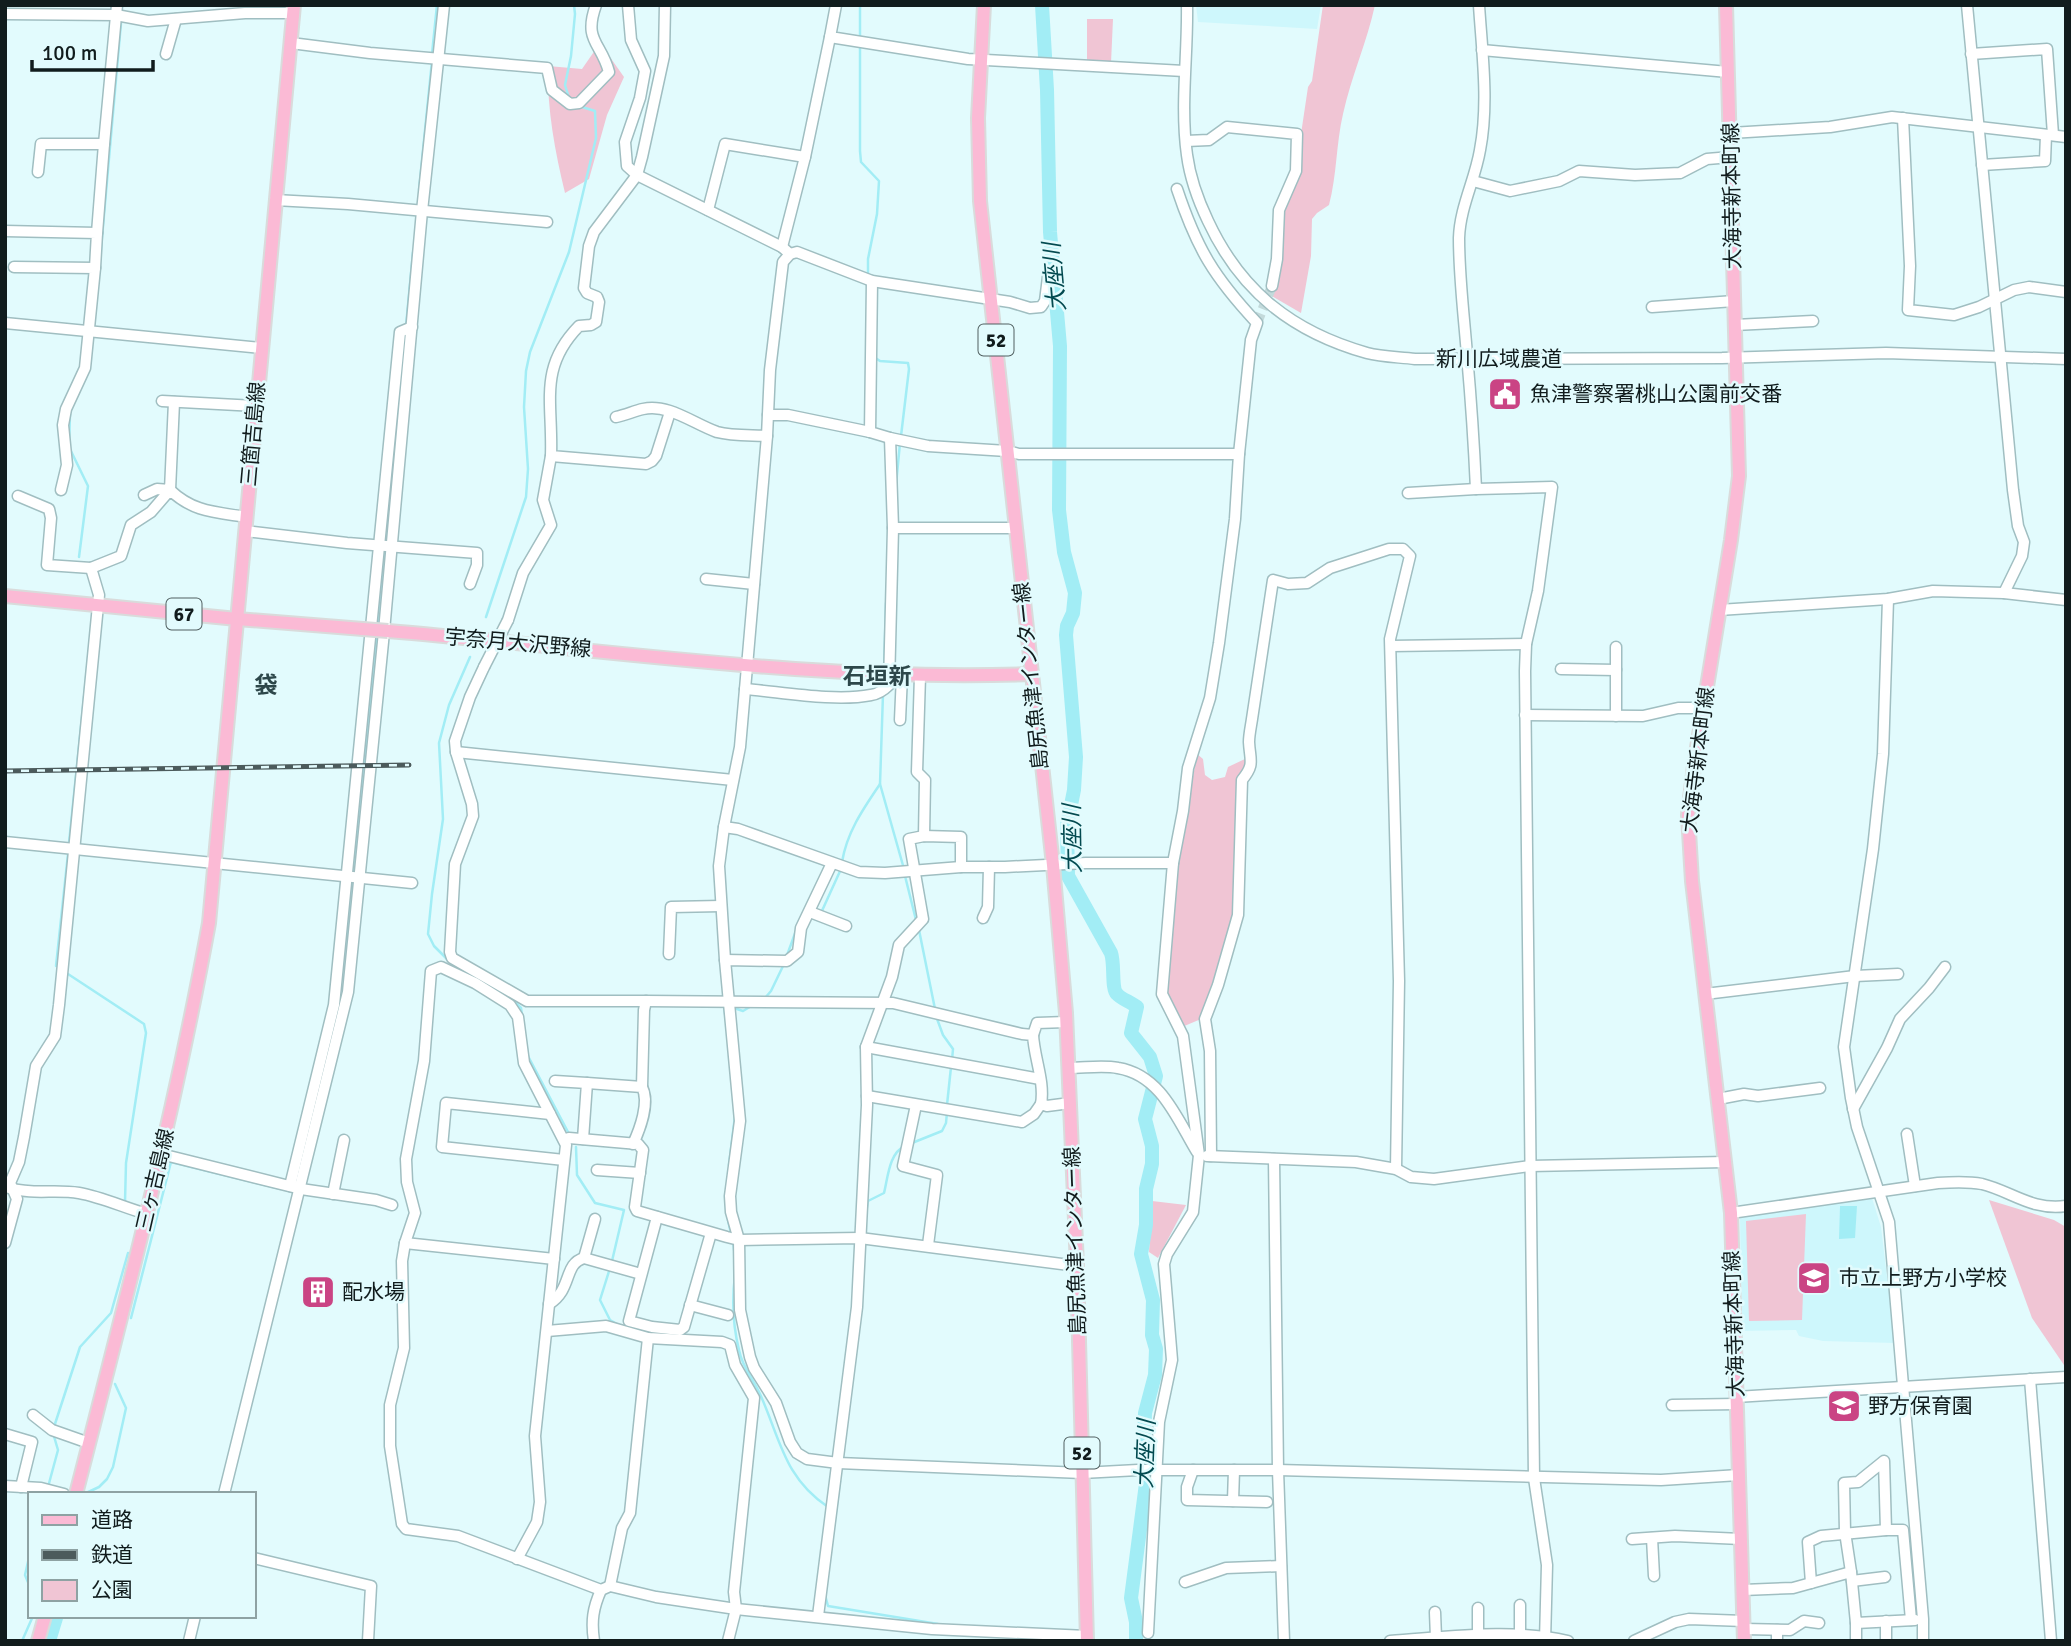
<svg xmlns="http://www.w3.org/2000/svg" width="2071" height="1646" font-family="Signika,'Noto Sans JP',sans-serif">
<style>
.built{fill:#cef7fc}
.green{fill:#f0c5d4}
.water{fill:#a2edf5}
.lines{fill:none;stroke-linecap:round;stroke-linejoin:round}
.stream{stroke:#a2edf5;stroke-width:2.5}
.river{stroke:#a2edf5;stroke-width:14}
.minor-tunnel{stroke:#c3dadb;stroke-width:10;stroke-dasharray:10 5;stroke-linecap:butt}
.minor-casing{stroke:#a0bec1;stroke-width:13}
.major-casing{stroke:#d9dbdb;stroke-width:16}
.minor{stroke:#fff;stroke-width:10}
.major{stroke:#fbbad5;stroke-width:12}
.rail-casing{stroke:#4c5b5c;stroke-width:5}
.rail{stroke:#e2fbfd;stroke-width:2.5;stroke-dasharray:8;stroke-linecap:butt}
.minor-bridge-casing{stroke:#a0bec1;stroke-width:13;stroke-linecap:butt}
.major-bridge-casing{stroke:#d9dbdb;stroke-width:16;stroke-linecap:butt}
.minor-bridge{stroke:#fff;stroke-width:10}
.major-bridge{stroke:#fbbad5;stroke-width:12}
.labels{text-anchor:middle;stroke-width:5;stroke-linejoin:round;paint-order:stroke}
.shield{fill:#e2fbfd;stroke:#505f60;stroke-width:2}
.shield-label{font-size:19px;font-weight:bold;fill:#111c1d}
.street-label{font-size:21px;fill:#111c1d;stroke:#e2fbfd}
.poi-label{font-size:21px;fill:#111c1d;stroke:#e2fbfd;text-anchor:start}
.water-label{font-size:23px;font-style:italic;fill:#034a50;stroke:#e2fbfd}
.neighbourhood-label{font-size:23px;font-weight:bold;fill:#2d474a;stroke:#e2fbfd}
</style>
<rect width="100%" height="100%" fill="#e2fbfd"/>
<g class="built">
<path d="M1196,5H1321L1317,29L1198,22Z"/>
<path d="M1872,1198L1881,1227L1895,1343L1823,1341L1799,1336L1796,1330L1742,1331L1740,1217Z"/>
</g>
<g class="green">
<path d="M1323,5H1375C1367,42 1351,77 1343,114C1336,144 1337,175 1329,205L1317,213L1312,219L1311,256L1301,313L1270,295L1275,283L1281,211L1301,134L1308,87L1312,81Z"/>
<path d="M1087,19H1113L1111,63L1087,62Z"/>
<path d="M600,43L624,77L607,115L589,179L565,193C555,151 547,110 548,66L582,69Z"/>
<path d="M1197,754L1203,759L1205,775L1212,780L1225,777L1228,767L1247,758V766L1237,785L1239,810L1235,909L1219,970L1201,1019L1182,1027L1164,992L1178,862Z"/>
<path d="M1989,1200L2054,1220L2066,1227V1368L2032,1318Z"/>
<path d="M1152,1201L1186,1205L1158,1258L1149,1252Z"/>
<path d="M1806,1214L1802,1320L1749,1321L1746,1221Z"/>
</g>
<path class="water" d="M1840,1206H1857L1855,1238L1839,1239Z"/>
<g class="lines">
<g class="stream">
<path d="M860,5V151L861,162L879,181L877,214L868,259V278"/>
<path d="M122,7V5"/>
<path d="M432,54L437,5"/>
<path d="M569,98L565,85L571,56L575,14L574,5"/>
<path d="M419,190L432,61"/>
<path d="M100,260L121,23"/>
<path d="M406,326L413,252"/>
<path d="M874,357L880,361L908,363L909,369L901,436"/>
<path d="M70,414L69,447L88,486L79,557"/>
<path d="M896,485L900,443"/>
<path d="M386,542L406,333"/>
<path d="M486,617L526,497L528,469L524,407L526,371L530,352L569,252L596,138L595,111L582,107"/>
<path d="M378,626L385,549"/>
<path d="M884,670L886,603"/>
<path d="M883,694L880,784L904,869"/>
<path d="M69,843L92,620"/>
<path d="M842,862C847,832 863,809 880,784"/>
<path d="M354,873L377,636"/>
<path d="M905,876L916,920"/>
<path d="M821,913L841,869"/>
<path d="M919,930L935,1009"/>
<path d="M786,958L797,928"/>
<path d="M56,966L68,854"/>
<path d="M68,974L138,1020L144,1024L146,1033L126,1163L125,1202"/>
<path d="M469,975L451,963L434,946L428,934L432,894L443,819L439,743L449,705L470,657"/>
<path d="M481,982L510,997L521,1008L528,1056L568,1132"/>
<path d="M765,998L771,991L784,964"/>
<path d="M724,1005L727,1029"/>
<path d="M731,1007L743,1011L753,1005"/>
<path d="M936,1016L943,1035L953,1049L952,1060"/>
<path d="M324,1066L343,991L353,880"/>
<path d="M947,1105L951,1067"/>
<path d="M912,1143L942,1131L946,1123L947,1112"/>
<path d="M576,1147L577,1175L595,1203L624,1210L612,1261"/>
<path d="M729,1165L735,1116"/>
<path d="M866,1213L868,1201L884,1193C888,1177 889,1153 905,1146"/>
<path d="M728,1220L731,1234"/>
<path d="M733,1240L735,1258"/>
<path d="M610,1268L600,1300L610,1320L617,1324"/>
<path d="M735,1275C732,1299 733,1326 739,1350C742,1367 753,1379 760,1394C780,1438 784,1478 828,1507"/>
<path d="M131,1318L171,1162L281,1189"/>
<path d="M643,1332L664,1334"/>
<path d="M54,1427L80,1347L111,1313L128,1253"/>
<path d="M48,1487L58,1450L53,1433"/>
<path d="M84,1494L99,1487L107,1479L113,1467L126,1408L115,1384"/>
<path d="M834,1526L840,1481"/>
<path d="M30,1553L25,1575L30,1587"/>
<path d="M825,1595L828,1606L938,1624"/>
<path d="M22,1641L33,1616"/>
</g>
<g class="river">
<path d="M1042,5L1047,90L1050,232L1060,346L1059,510L1064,552L1075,593L1073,613L1067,626L1066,635L1076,757L1074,790L1067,825L1068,876L1111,953C1115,964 1111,988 1117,994C1121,999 1131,1002 1137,1007L1131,1033L1150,1057L1156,1076L1145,1119L1152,1146V1164L1146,1189V1225L1141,1254L1153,1300L1152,1335L1156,1349L1155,1375L1145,1413L1144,1443L1147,1476L1131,1598L1136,1622V1641"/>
<path d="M49,1641L56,1618L53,1616"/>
</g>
<path class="minor-tunnel" d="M1257,323L1272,286"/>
<g class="minor-casing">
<g id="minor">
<path d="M628,5L631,40L645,71L640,98L625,142L627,166L637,175L782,247L790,254"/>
<path d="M665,5L664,56L642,157L637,175L594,232L589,246L584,288L587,293L597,297L599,302L596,322L591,325L579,326C538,368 553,402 551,456L646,464L652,461L656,456L670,412"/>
<path d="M836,5L830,37L968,59L1184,71"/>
<path d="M1187,5C1188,55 1180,105 1187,155C1190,178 1198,200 1208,221C1241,292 1293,332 1367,353C1382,357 1400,357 1415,359L1722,358L1886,353L2066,359"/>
<path d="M1479,5C1482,52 1489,103 1480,150C1475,180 1460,207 1459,238C1459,277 1464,316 1467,355C1471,400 1474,444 1476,489L1552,487L1538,591L1526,644L1525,671L1534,1478L1547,1565L1545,1641"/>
<path d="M1967,5L2013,490L2018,526L2024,542L2022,556L2004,593"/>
<path d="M5,14L116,15L148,21L245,13H293"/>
<path d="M291,43L370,53L547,68L552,90L570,104L579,103L609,72C601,42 583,41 596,5"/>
<path d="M1482,50L1728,72"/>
<path d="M166,54L176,19"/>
<path d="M1971,54L2047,49L2053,135"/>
<path d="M1903,118L1910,266L1908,310L1954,315L1979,307L2014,290L2029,287L2066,292"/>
<path d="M1731,133L1830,127L1892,117L2066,137"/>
<path d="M1186,141L1209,140L1227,127L1297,134L1296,171L1279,210L1277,259L1272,286"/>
<path d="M104,144L117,5"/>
<path d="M1982,165L2045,161L2046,135"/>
<path d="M38,172L41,144H104L97,233"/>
<path d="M1473,181L1510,191L1559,181L1579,171L1635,175L1680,173L1707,159L1731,157"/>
<path d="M1177,189C1197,249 1214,277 1257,323L1251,340L1239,454"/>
<path d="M275,200L348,204L547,222"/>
<path d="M708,210L725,144L805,157L830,37"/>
<path d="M5,231L97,233L95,268"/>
<path d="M782,247L805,157"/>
<path d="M14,267L95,268L85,368L66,409L63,425L67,465L61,490"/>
<path d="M1048,277L1045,301L1041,307L1030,308L1010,302L872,281L797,252L790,254L783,262L770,370L767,436L740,747L724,827L738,829L859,872L885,873L961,867H1005L1086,863H1173L1162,994L1183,1036L1199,1155L1193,1212L1167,1254L1164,1264L1172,1360L1159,1422L1148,1633"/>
<path d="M872,281L870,432L890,438"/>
<path d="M1652,307L1734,301"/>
<path d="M5,323L261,348"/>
<path d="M1735,325L1813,321"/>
<path d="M162,401L256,406"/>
<path d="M768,415H788L870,432"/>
<path d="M616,417C626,415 634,411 643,409C668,403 694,424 717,432C732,436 751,435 767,436"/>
<path d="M1408,493L1476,489"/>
<path d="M144,495L157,489L170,490L174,402"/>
<path d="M18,496L49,509L51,518L47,565L91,568"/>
<path d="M893,528H1015"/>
<path d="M245,531L347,543L477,553V565L470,584"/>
<path d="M706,579L754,584"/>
<path d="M1888,599L1883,754L1873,849L1844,1047L1851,1098L1857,1127L1889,1222L1923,1619V1641"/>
<path d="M1719,610L1888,599L1933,591L2004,593L2066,600"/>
<path d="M508,620L523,573L551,525L543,500L551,456"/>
<path d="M1391,646L1526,644"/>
<path d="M1616,647V716"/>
<path d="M484,667L470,697L455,741L456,752L472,804L473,816L455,864L450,952L452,958L527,1001H646L644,1010L642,1087"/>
<path d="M1561,669L1616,670"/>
<path d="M920,676L917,772L925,780L924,836"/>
<path d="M745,689C782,692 835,702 871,695C879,694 884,690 889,685L893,528L890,438L928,446L1007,451L1019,454H1239L1235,519L1219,643L1210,698L1188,768L1183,811L1173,863"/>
<path d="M1525,715L1643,716L1678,708H1702"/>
<path d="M900,720L902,675"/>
<path d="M456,752L733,780"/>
<path d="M724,827L719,866L725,960"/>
<path d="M5,842L412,883"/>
<path d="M832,863L801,928L798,952L787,961L725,960L740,1121L730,1196L731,1212L739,1240L740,1310L750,1357L754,1368L776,1403L790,1442L797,1453L807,1459L838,1463L1082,1473L1138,1470H1278L1661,1480L1739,1475"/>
<path d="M810,912L846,926"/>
<path d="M983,918L988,907L989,867"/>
<path d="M669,954L671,907L721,906"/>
<path d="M1705,994L1855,976L1898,974"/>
<path d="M646,1001L893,1003L1022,1034L1033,1035C1034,1057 1045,1082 1041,1104"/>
<path d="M1033,1035L1037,1023L1066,1022"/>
<path d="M866,1047L1040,1079"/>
<path d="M1069,1068C1085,1068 1102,1065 1118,1068C1161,1075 1177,1119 1197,1152"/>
<path d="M555,1081L587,1083L583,1139"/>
<path d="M587,1083L642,1087C650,1102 640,1129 633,1144"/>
<path d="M867,1096L1022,1122L1034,1114L1041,1104L1047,1106L1070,1103"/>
<path d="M1718,1099L1744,1094L1758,1096L1820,1088"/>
<path d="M916,1105L903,1166L937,1175L928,1245"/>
<path d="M1853,1109L1887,1048L1900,1019L1929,988L1945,967"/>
<path d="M550,1114L446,1103L442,1147L564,1160"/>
<path d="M1907,1134L1915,1186"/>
<path d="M564,1140L569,1138L638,1144L643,1150L635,1207L637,1211L727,1237L739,1240L860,1238L1077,1266"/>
<path d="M161,1154L301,1189L376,1200L392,1205"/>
<path d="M1207,1156L1356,1162L1396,1169L1411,1177L1434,1179L1530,1166L1725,1162"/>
<path d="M1211,1156L1210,1051L1205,1019L1218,985L1238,915L1242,780C1255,764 1250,761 1249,742C1249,735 1251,726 1252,719L1273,580L1288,584L1307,583L1330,568L1389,549H1403L1410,556L1390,639L1399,981L1396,1169"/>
<path d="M1274,1159L1278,1470L1284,1641"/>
<path d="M597,1170L640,1173"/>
<path d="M290,1186L334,1005L400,332L412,327"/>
<path d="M9,1188C34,1195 55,1189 79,1193C102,1197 125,1208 147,1214"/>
<path d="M333,1194L344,1140"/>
<path d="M1731,1213L1938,1183C1952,1182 1967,1181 1982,1184C2011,1191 2032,1211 2066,1206"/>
<path d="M657,1217L629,1321L652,1327L680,1330L684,1327L711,1233"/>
<path d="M5,1243L17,1199L10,1183L19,1162L24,1137L36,1066L55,1036L59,1005L99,595L91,568L121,556L131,525L151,512L170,490C193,512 215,512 246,517"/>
<path d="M405,1243L415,1213L407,1182L406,1159L424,1061L431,971L441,967L475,983L510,1005L518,1017L524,1063L566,1145L535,1436L540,1502L537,1522L517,1559"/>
<path d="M584,1258L595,1219"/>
<path d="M554,1259L405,1243L402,1261L404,1348L390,1405V1446L402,1524L406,1529L458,1536L601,1590"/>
<path d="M549,1304C573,1289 563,1264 584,1258L641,1274"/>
<path d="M690,1305L728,1315"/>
<path d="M547,1331L606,1326L648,1338L722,1342L730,1345L735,1365L754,1398L734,1592L736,1609L728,1641"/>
<path d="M2030,1379L2051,1641"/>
<path d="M1736,1397L2066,1377"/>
<path d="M1672,1405L1737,1404"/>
<path d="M33,1415L52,1430L89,1443"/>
<path d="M5,1434L32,1442L21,1487"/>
<path d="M1193,1470L1187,1487V1500L1267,1502"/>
<path d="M5,1486L41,1488L64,1494"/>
<path d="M224,1494L348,992L383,642L422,211L444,5"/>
<path d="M1233,1501L1234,1470"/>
<path d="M1652,1538L1654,1576"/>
<path d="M1632,1539L1675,1536L1741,1539"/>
<path d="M254,1558L371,1586L368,1641"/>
<path d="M1851,1572L1845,1532L1844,1483L1858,1482L1884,1461L1886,1530H1903L1911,1620"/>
<path d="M1852,1581L1885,1577"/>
<path d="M1185,1582L1226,1568L1281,1566"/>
<path d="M1811,1583L1808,1542L1821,1536L1886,1530"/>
<path d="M610,1586L622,1528L630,1513L648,1338"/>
<path d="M1743,1590L1793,1588L1851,1572L1856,1623L1915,1620"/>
<path d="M1478,1608V1635"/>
<path d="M1435,1612L1436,1638"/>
<path d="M818,1616L857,1307L867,1105L866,1047L892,977L899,945L923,919L909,839L924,836L961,837V867"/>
<path d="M1744,1629L1790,1630L1804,1621L1819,1623"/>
<path d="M1777,1630V1641"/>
<path d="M1520,1635V1605"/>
<path d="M189,1641L195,1616"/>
<path d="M594,1641C591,1621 593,1608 601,1590L610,1586L656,1597L736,1609L932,1629L1087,1636"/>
<path d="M1390,1641C1449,1637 1511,1628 1568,1641"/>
<path d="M1634,1641L1675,1622L1689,1619L1744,1621"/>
<path d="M1856,1641V1623"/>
<path d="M1886,1641V1621"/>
</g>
</g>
<g class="major-casing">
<g id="major">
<path d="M984,5L978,118L980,201L1053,865L1066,1013L1077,1266L1087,1641"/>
<path d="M1726,5L1739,476L1731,540L1694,766L1688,815L1692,881L1731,1213L1744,1641"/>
<path d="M5,596L237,619L363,629"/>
<path d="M388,631C602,649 816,682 1031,674"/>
<path d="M76,1494C125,1304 174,1115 209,923L294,5"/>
<path d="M38,1641L45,1616"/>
</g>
</g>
<use href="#minor" class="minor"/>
<use href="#major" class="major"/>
<g class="rail-casing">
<path id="rail" d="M5,771L409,765"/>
</g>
<use href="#rail" class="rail"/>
<g class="minor-bridge-casing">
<path id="minor-bridge" d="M484,667L508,620"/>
</g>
<g class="major-bridge-casing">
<path id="major-bridge" d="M363,629L388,631"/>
</g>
<use href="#minor-bridge" class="minor-bridge"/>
<use href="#major-bridge" class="major-bridge"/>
</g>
<defs>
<g id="civic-square" transform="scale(1.75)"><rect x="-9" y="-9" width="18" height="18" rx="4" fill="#ca4484" stroke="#e2fbfd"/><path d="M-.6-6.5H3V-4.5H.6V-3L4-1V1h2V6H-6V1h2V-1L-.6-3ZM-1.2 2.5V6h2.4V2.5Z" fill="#fff"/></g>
<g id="school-square" transform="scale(1.75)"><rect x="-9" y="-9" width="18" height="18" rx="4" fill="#ca4484" stroke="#e2fbfd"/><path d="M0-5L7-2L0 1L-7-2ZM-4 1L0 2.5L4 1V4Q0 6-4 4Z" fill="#fff"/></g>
<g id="building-square" transform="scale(1.75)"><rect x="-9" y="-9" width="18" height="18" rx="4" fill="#ca4484" stroke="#e2fbfd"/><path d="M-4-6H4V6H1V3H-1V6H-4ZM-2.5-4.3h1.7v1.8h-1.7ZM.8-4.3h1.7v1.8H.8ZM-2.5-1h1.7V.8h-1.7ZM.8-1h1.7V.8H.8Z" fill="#fff"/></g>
</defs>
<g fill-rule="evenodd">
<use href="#civic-square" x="1505" y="394"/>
<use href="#school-square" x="1814" y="1278"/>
<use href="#building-square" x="318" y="1292"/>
<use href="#school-square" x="1844" y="1406"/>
</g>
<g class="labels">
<g class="shield">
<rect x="978.5" y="324.5" width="35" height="31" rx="5"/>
<rect x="166.5" y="598.5" width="35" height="31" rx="5"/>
<rect x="1064.5" y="1437.5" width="35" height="31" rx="5"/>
</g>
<g class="shield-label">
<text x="996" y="347">52</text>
<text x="184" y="621">67</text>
<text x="1082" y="1460">52</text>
</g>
<g class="street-label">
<text transform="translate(1732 196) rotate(-91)" y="7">大海寺新本町線</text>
<text x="1499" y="366">新川広域農道</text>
<text transform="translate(253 434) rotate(-85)" y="7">三箇吉島線</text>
<text transform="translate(518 643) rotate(5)" y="7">宇奈月大沢野線</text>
<text transform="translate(1031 676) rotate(-96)" y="7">島尻魚津インター線</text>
<text transform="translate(1698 760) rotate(-83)" y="7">大海寺新本町線</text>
<text transform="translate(155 1180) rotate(-77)" y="7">三ヶ吉島線</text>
<text transform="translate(1075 1241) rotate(-92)" y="7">島尻魚津インター線</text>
<text transform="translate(1734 1324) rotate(-92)" y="7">大海寺新本町線</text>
</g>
<g class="poi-label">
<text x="1530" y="401">魚津警察署桃山公園前交番</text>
<text x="1839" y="1285">市立上野方小学校</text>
<text x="342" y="1299">配水場</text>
<text x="1868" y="1413">野方保育園</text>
</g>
<g class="water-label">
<text transform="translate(1054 277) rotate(-95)" y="8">大座川</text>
<text transform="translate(1072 839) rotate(-91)" y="8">大座川</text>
<text transform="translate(1145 1454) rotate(-88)" y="8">大座川</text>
</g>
<g class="neighbourhood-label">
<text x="877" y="684">石垣新</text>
<text x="266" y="693">袋</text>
</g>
</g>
<rect width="2071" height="1646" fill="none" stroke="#111c1d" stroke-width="14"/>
<rect x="28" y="1492" width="228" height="126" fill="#e2fbfd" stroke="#8ea2a3" stroke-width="2"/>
<rect x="42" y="1515" width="35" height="10" fill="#fbbad5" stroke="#8ea2a3" stroke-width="2"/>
<text x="91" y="1527" font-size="21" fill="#111c1d">道路</text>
<rect x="42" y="1550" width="35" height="10" fill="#4c5b5c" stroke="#8ea2a3" stroke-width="2"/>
<text x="91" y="1562" font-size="21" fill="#111c1d">鉄道</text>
<rect x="42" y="1580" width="35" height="21" fill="#f0c5d4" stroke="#8ea2a3" stroke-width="2"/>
<text x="91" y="1597" font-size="21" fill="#111c1d">公園</text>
<path d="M32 60v10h121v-10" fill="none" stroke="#111c1d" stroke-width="3.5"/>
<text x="42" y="60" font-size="21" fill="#111c1d" stroke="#e2fbfd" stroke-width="5" paint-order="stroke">100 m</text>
</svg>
